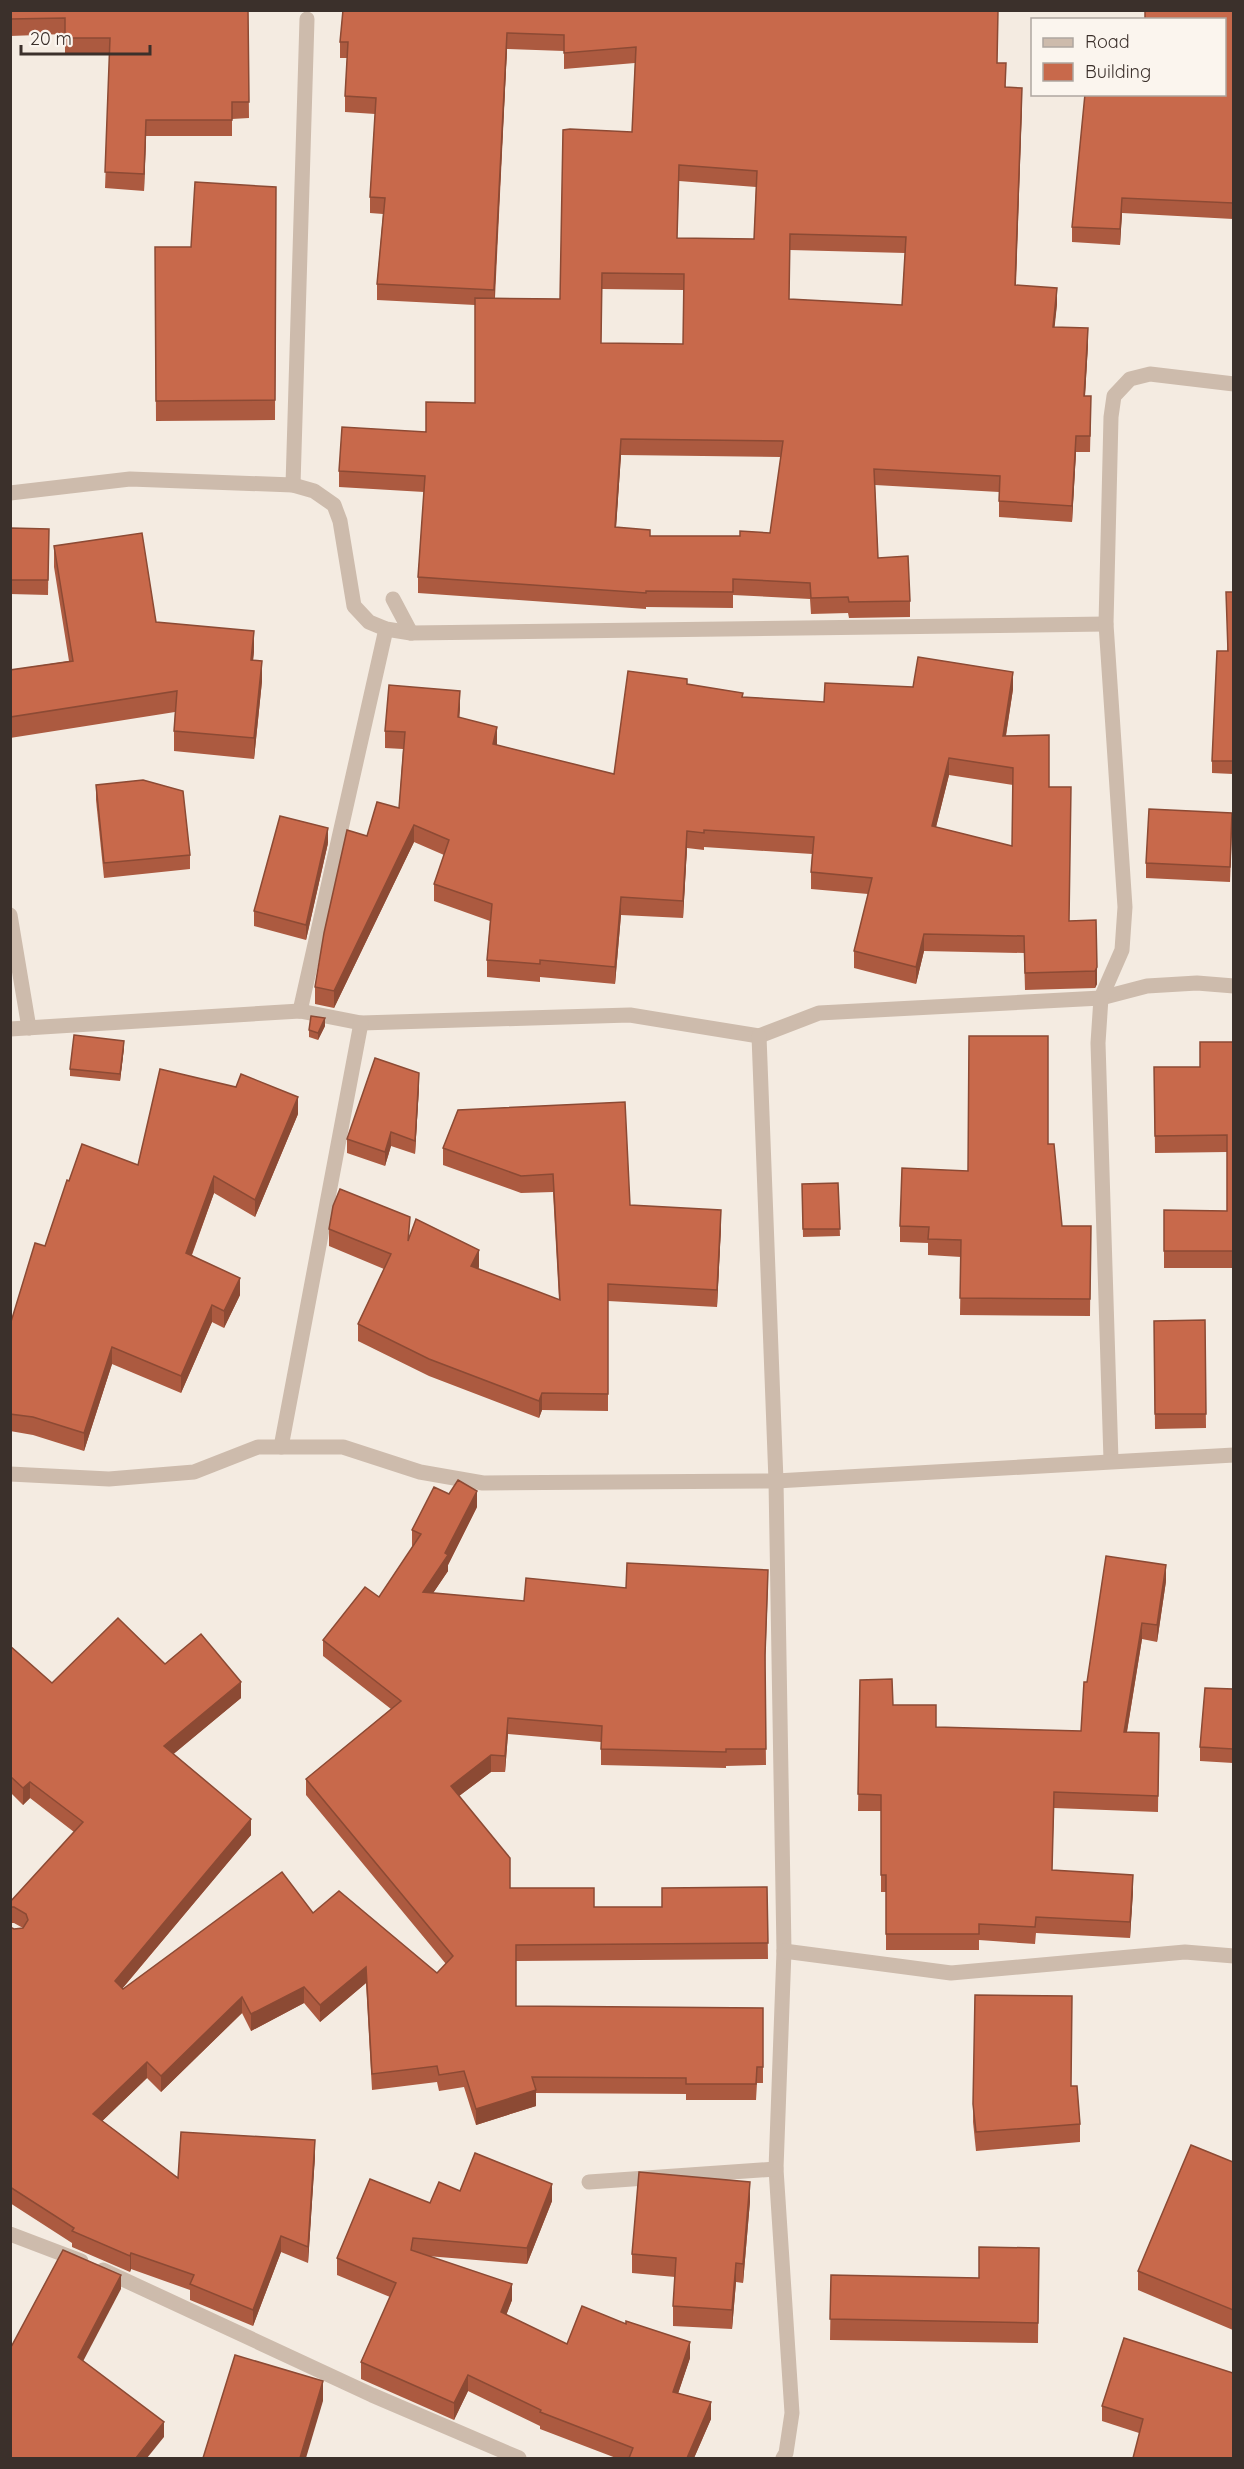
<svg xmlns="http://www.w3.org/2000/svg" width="1244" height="2469" font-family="Quicksand,sans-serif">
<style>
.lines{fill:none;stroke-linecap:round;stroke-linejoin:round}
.minor{stroke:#cdbbac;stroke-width:15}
.wall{fill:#ac5a40;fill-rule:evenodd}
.shaded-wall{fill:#8c4a34}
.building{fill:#c8694b;stroke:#8c4a34;stroke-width:1.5;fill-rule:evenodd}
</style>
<rect width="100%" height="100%" fill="#f4ebe1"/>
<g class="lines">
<g class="minor">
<path d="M293,485L307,19"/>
<path d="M10,493L130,479L293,485L314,491L334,505L340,521L354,606L369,622L386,629L411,633L1106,624"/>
<path d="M393,599L411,633"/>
<path d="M10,915L29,1028"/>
<path d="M300,1011L386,629"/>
<path d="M10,1029L300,1011L361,1023L630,1015L759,1036L819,1013L1101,998L1147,986L1197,983L1234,986"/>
<path d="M759,1036L776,1481L784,1951L776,2169L792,2413L786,2453L783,2458"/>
<path d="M281,1447L361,1023"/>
<path d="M1111,1460L1098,1043L1101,998L1122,950L1125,907L1106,624L1111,417L1114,396L1130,379L1150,374L1234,384"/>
<path d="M10,1474L109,1479L194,1472L258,1447H343L420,1472L483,1483L776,1481L1234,1455"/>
<path d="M784,1951L951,1973L1185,1952L1234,1956"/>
<path d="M589,2182L776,2169"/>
<path d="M10,2234L81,2261"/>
<path d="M103,2270L372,2395L519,2458"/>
</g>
</g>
<g class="wall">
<path d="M10,10H248L249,118L232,119V136H146L144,191L105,188L110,54H65V34L10,36Z"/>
<path d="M343,10L997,63L1006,87L1022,104L1016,285L1057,304L1054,327L1088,344L1085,396L1091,412L1090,452H1076L1072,522L999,517V492L875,485L878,558L910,601V617L849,618L848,613L811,614L810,599L733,595V608L646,607V609L418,593V577L424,492L339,487V471L426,432L475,403V305L377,300V284L383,214L370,213V197L375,114L345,112V96L347,58H340V42ZM507,49L564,51V69L635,63L632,132L560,299L495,298ZM679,181L756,187L754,239L677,238ZM790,250L905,253L902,305L789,299ZM602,289L684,290L683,344L601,343ZM621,455L781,457L770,533L740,536H650L616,527Z"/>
<path d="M1233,10V219L1122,213L1120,245L1072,242V227L1224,94Z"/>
<path d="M276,187L275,420L156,421L155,247H191Z"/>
<path d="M10,528L49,529L48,595L10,594Z"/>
<path d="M54,546L156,622L254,651L253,660L262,681L254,759L174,751V731L175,712L10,738V670L69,661L54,567Z"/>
<path d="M1233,592V774L1212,773V761L1227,651Z"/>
<path d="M687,684L743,697L824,702L913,687L1013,689L1006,736L1049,787L1069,921L1096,920L1097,984L1095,988L1025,990L1024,953L924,951L916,984L854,968V951L868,894L811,889V872L812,854L704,847V850L687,848L683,918L621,915L615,984L540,977V982L487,977V960L490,921L434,901V884L444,855L414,842L334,1008L315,1004V987L367,836L399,808L403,749L385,748V731L460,708L459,718L497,745L614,774ZM949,775L1013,785L1012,846L936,827Z"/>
<path d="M96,785L190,855V869L104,878L96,800Z"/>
<path d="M1232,828L1230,882L1146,878V863Z"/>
<path d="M328,843L306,940L254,926V911Z"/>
<path d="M325,1026L318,1040L309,1037V1030Z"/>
<path d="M1233,1042V1268H1164V1210L1227,1211V1152L1155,1153L1154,1067H1200Z"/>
<path d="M124,1048L120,1081L70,1076V1069Z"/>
<path d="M419,1087L415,1154L391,1146L385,1166L347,1153V1139Z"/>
<path d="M458,1110L630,1205L721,1227L717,1307L608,1301V1411L542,1410L539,1418L429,1376L358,1341V1324L384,1269L329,1246V1229L410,1238L479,1267L478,1269L559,1300L553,1192L521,1193L443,1165V1148Z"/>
<path d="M298,1114L255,1217L214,1193L192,1255L240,1295L224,1328L212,1322L181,1393L112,1364L84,1451L33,1435L10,1431V1325L45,1246L69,1181L138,1165Z"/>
<path d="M1048,1144L1062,1226H1091L1090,1316L960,1315L961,1257L928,1255V1243L900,1242V1226L968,1171Z"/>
<path d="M838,1183L840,1236L803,1237L802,1184Z"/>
<path d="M1205,1320L1206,1428L1155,1429L1154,1321Z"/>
<path d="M477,1507L448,1565V1571L433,1593L524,1601L626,1588L768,1586L765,1669L766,1765L726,1766V1768L601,1765V1742L508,1734L505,1772H491L459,1796L510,1888L594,1907H662L767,1887L768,1959L516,1961V2006L763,2008V2083H757L756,2100H686V2094L536,2093V2106L476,2125L464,2087L439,2091L437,2082L372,2090L366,1983L320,2022L304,2003L251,2031L242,2013L161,2092L147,2078L102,2121L178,2178L315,2156L308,2263L281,2252L253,2326L190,2300V2290L131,2269L130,2272L72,2247V2243L10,2203V1927L14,1929L23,1928L14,1923H10V1902L74,1832L30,1798L23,1805L10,1792V1646L52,1683L165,1664L241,1698L173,1754L251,1835L122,1989H123L313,1913L437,1973L446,1964L306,1795V1779L391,1709L323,1656V1640L379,1597L413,1546H412V1530Z"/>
<path d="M1166,1581L1157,1642L1142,1639L1127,1732L1159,1733L1158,1812L1054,1808L1052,1870L1133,1891L1130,1938L1036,1933L1035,1944L979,1940V1950H886V1892H881V1811H858L860,1680L893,1705L936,1727L1081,1731L1087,1682Z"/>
<path d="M1233,1689V1763L1200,1761V1747Z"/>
<path d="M975,1995L1071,2086L1080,2124V2142L976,2151L973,2122Z"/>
<path d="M1233,2162V2330L1138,2290V2271Z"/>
<path d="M460,2191L552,2201L527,2264L427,2256L512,2300L506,2315L567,2344L690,2358L678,2393L711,2419L694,2458H616L540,2429V2426L468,2391L454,2420L361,2379V2362L390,2297L337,2275V2258L430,2203Z"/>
<path d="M750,2201L743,2283L736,2282L732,2329L673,2326V2306L675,2277L632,2273V2254Z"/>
<path d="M1039,2248L1038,2343L830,2340L831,2275L979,2278Z"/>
<path d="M1233,2373L1139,2433L1102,2421V2406Z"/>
</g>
<g class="shaded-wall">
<path d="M507,33V49L494,306V290Z"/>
<path d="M1022,88V104L1015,301V285Z"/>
<path d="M146,120V136L144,191V174Z"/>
<path d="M1122,198V213L1120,245V229Z"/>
<path d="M1057,288V304L1053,343V327Z"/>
<path d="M1088,328V344L1084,412V396Z"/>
<path d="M1076,436V452L1072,522V506Z"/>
<path d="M621,439V455L615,543V527Z"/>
<path d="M254,631V651L251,681V660Z"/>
<path d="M262,661V681L254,759V738Z"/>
<path d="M1013,672V689L1003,753V736Z"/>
<path d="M460,691V708L458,735V717Z"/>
<path d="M497,727V744L493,761V744Z"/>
<path d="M949,758V775L932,843V826Z"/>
<path d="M414,825V842L334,1008V991Z"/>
<path d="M328,828V843L306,940V925Z"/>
<path d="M687,831V848L683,918V901Z"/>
<path d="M621,897V915L615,984V967Z"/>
<path d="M924,934V951L916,984V967Z"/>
<path d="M1097,967V984L1095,988V971Z"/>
<path d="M325,1018V1026L318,1040V1033Z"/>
<path d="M124,1041V1048L120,1081V1074Z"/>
<path d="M419,1073V1087L415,1154V1141Z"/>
<path d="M298,1097V1114L255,1217V1200Z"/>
<path d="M391,1132V1146L385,1166V1152Z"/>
<path d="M214,1176V1193L186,1270V1253Z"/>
<path d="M721,1210V1227L717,1307V1290Z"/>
<path d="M479,1250V1267L471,1284V1266Z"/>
<path d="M240,1278V1295L224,1328V1311Z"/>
<path d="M212,1305V1322L181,1393V1376Z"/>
<path d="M112,1347V1364L84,1451V1433Z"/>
<path d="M542,1393V1410L539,1418V1401Z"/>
<path d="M477,1491V1507L448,1565V1571L423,1608V1592L445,1553Z"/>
<path d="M1166,1565V1581L1157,1642V1625Z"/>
<path d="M1142,1623V1639L1124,1749V1732Z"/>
<path d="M241,1682V1698L164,1762V1746Z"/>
<path d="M508,1718V1734L505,1772V1756Z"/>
<path d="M491,1755V1772L451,1802V1786Z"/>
<path d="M30,1782V1798L23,1805V1788Z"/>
<path d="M251,1819V1835L115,1997V1981Z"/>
<path d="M1133,1875V1891L1130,1938V1922Z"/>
<path d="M366,1967V1983L320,2022V2005Z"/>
<path d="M304,1987V2003L251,2031V2014Z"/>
<path d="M242,1997V2013L161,2092V2076Z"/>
<path d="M147,2062V2078L93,2130V2114Z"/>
<path d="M536,2090V2106L476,2125V2109Z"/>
<path d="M315,2140V2156L308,2263V2247Z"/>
<path d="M750,2182V2201L743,2283V2264Z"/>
<path d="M552,2184V2201L527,2264V2248Z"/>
<path d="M281,2236V2252L253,2326V2310Z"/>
<path d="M131,2253V2269L130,2272V2256Z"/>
<path d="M736,2263V2282L732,2329V2310Z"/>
<path d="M121,2275V2289L78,2371V2357Z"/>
<path d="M512,2284V2300L501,2329V2312Z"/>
<path d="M690,2342V2358L673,2409V2392Z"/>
<path d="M468,2375V2391L454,2420V2403Z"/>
<path d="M323,2381V2401L306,2458H300Z"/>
<path d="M711,2402V2419L694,2458H687Z"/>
<path d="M164,2422V2437L147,2458H136Z"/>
</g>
<g class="building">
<path d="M10,10H248L249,102H232V120H146L144,174L105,172L110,38H65V18L10,19Z"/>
<path d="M343,10H998L997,63H1006L1005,87L1022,88L1015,285L1057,288L1053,327L1088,328L1084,396H1091L1090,436H1076L1072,506L999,501L1000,476L874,469L878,558L908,556L910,601L849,602L848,597L811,598L810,583L733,579V592L646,591V593L418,577L425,476L339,471L342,427L426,432V402L475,403V298L560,299L563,130L570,129L632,132L636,47L564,53V35L507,33L494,290L377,284L385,198L370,197L376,98L345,96L348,42H340ZM679,165L757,171L754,239L677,238ZM790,234L906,237L902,305L789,299ZM602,273L684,274L683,344L601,343ZM621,439L783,441L770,533L740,531V536H650V530L615,527Z"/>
<path d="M1145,10H1233V203L1122,198L1120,229L1072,227L1085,94H1224V20H1145Z"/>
<path d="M195,182L276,187L275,400L156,401L155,247H191Z"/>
<path d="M10,528L49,529L48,580H10Z"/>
<path d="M142,533L156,622L254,631L251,660L262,661L254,738L174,731L177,691L10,717V670L73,661L54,546Z"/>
<path d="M1226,592H1233V761H1212L1217,651H1228Z"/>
<path d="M918,657L1013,672L1003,736L1049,735V787H1071L1069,921L1096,920L1097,967L1095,971L1025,973L1024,936L924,934L916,967L854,951L872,878L811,872L814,837L704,830V833L687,831L683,901L621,897L615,967L540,960V964L487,960L492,904L434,884L449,840L414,825L334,991L315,987L324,933L347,830L367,836L377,802L399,808L405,732L385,731L389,685L460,691L458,717L497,727L493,744L614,774L628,671L687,679V684L743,693L742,697L824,702L825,683L913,687ZM949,758L1013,768L1012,846L932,826Z"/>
<path d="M143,780L183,791L190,855L104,863L96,785Z"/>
<path d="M1149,809L1232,813L1230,867L1146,863Z"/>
<path d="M280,816L328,828L306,925L254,911Z"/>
<path d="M311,1016L325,1018L318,1033L309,1030Z"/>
<path d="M74,1035L124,1041L120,1074L70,1069Z"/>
<path d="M969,1036H1048V1144H1054L1062,1226H1091L1090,1299L960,1298L961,1240L928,1239L929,1227L900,1226L902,1168L968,1171Z"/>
<path d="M1200,1042H1233V1251H1164V1210L1227,1211V1135L1155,1136L1154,1067H1200Z"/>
<path d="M375,1058L419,1073L415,1141L391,1132L385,1152L347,1139Z"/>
<path d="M160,1069L236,1087L241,1074L298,1097L255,1200L214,1176L186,1253L240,1278L224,1311L212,1305L181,1376L112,1347L84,1433L33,1417L10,1414V1325L35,1243L45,1246L67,1180L69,1181L82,1144L138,1165Z"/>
<path d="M625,1102L630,1205L721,1210L717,1290L608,1284V1394L542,1393L539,1401L429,1359L358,1324L391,1254L329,1229L333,1206L340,1189L410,1217L408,1241L416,1219L479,1250L471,1266L560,1300L553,1174L521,1176L443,1148L458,1110Z"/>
<path d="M838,1183L840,1229H803L802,1184Z"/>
<path d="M1205,1320L1206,1414H1155L1154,1321Z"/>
<path d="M458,1480L477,1491L445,1553L448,1555L423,1592L524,1601L526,1578L626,1588L627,1563L768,1570L765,1655L766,1749H726V1752L601,1749L602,1726L508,1718L505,1756L491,1755L451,1786L510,1858V1888H594V1907H662V1888L767,1887L768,1943L516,1945V2006L763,2008V2067H757L756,2084H686V2078L532,2077L536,2090L476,2109L464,2071L439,2075L437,2066L372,2074L366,1967L320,2005L304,1987L251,2014L242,1997L161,2076L147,2062L93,2114L178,2178L181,2132L315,2140L308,2247L281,2236L253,2310L190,2284L194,2275L131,2253L130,2256L72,2231L74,2228L10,2187V1927L14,1929L23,1928L28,1920L26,1914L14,1907H10V1902L83,1822L30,1782L23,1788L10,1776V1646L52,1683L118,1618L165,1664L201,1634L241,1682L164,1746L251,1819L115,1981L123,1989L282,1872L313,1913L339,1891L437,1973L453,1956L306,1779L401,1701L323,1640L365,1587L379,1597L421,1534L412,1530L434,1487L449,1494Z"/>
<path d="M1106,1556L1166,1565L1157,1625L1142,1623L1124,1732L1159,1733L1158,1796L1054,1792L1052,1870L1133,1875L1130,1922L1036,1917L1035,1927L979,1924V1934H886V1875H881V1795L858,1794L860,1680L892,1679L893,1705H936V1727L1081,1731L1084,1682H1087Z"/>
<path d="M1205,1688L1233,1689V1749L1200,1747Z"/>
<path d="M975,1995L1072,1996L1071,2086H1077L1080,2124L976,2132L973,2104Z"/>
<path d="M1191,2145L1233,2162V2310L1138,2271Z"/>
<path d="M475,2153L552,2184L527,2248L413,2238L411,2250L512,2284L501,2312L567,2344L582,2306L626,2324V2321L690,2342L673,2392L711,2402L687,2458H629L633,2448L540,2412L541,2410L468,2375L454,2403L361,2362L396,2283L337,2258L370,2179L430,2203L439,2182L460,2191Z"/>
<path d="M639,2172L750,2182L743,2264L736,2263L732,2310L673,2306L676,2258L632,2254Z"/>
<path d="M979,2247L1039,2248L1038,2323L830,2319L831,2275L979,2278Z"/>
<path d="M63,2250L121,2275L78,2357L164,2422L136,2458H10V2349Z"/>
<path d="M1124,2338L1233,2373V2458H1133L1143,2419L1102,2406Z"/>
<path d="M235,2355L323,2381L300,2458H203Z"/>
</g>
<rect width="1244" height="2469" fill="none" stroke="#3b302b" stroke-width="24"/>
<rect x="1031" y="18" width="195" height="78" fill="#fbf5ee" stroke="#aea6a0" stroke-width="1.5"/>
<rect x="1043" y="38" width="30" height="9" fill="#cdbbac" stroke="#aea6a0" stroke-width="1.5"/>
<text x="1085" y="48" font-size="18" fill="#3b302b">Road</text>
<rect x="1043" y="63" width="30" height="18" fill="#c8694b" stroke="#aea6a0" stroke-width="1.5"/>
<text x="1085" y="78" font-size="18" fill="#3b302b">Building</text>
<path d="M21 45v9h129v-9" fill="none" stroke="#3b302b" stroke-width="3"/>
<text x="30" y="45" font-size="18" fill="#3b302b" stroke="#fbf5ee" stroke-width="4.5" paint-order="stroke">20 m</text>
</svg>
